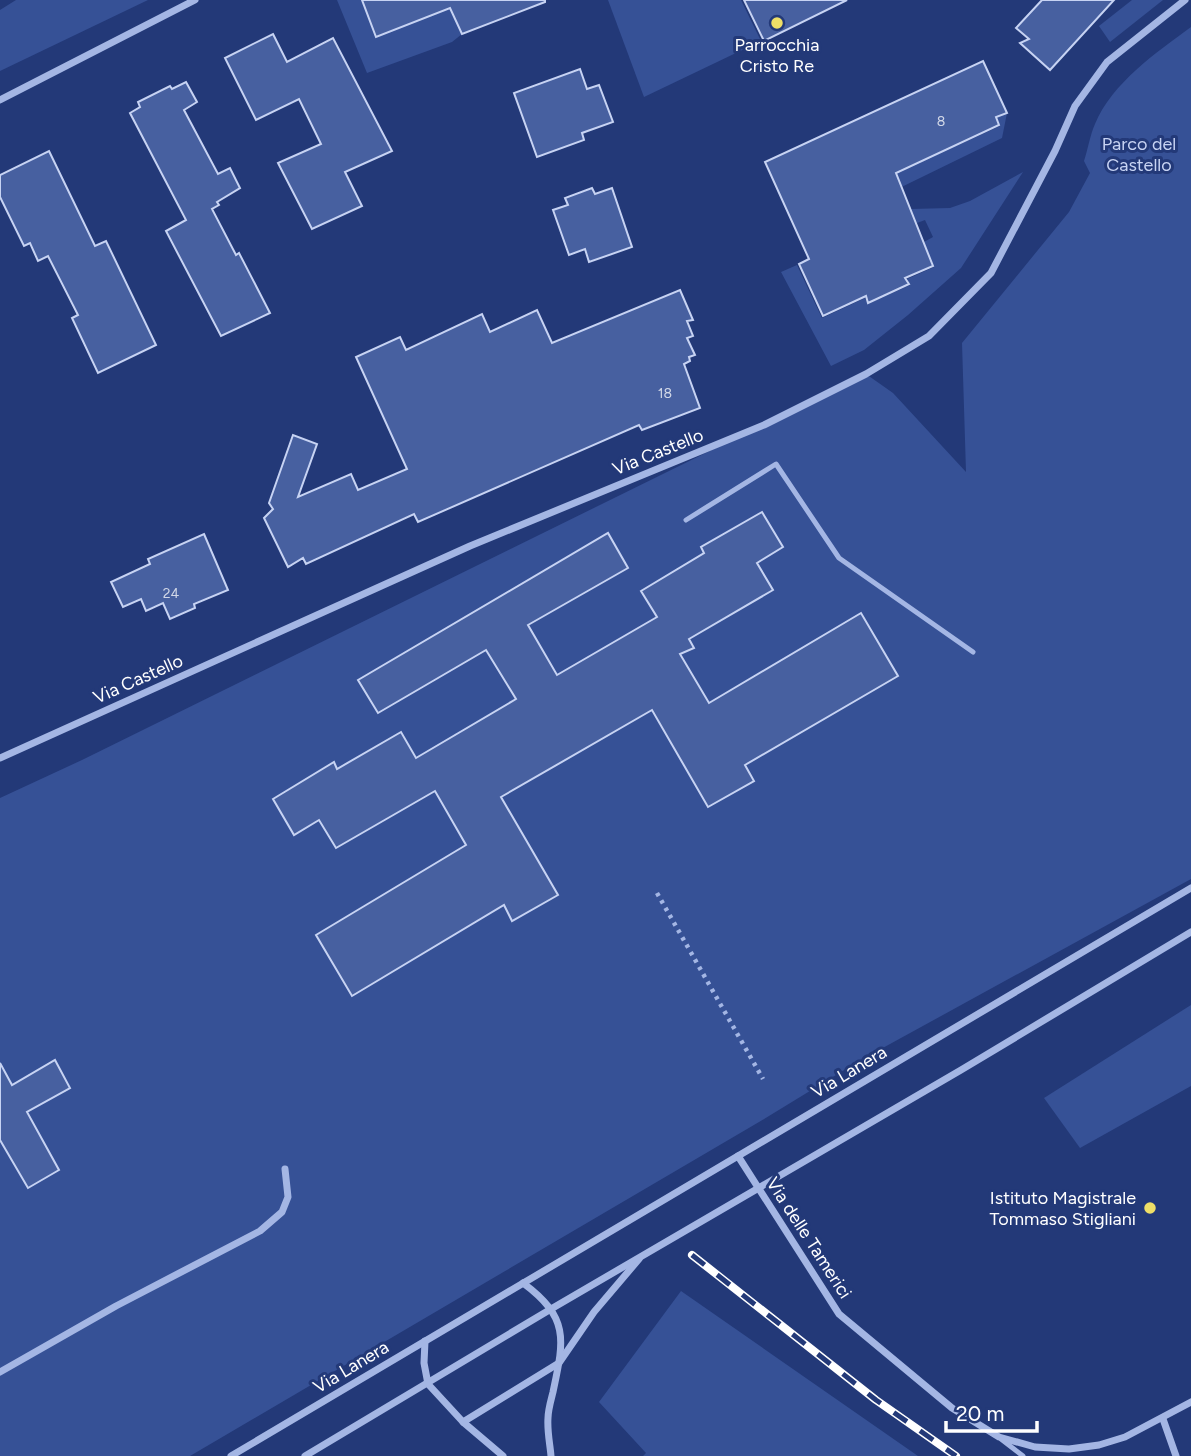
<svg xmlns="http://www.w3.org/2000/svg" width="1191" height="1456" font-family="Figtree,sans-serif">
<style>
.green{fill:#365196}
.building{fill:#4760a0;stroke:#c7d3f3;stroke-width:2}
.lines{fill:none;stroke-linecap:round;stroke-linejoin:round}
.path{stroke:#a4b6e4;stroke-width:4.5;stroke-dasharray:3.5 5;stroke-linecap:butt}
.service{stroke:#a4b6e4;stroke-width:5}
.minor{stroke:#a4b6e4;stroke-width:7}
.rail-casing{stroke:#fff;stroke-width:8}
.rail{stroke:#233978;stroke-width:5;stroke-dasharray:16;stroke-linecap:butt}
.poi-dot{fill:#efdf67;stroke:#233978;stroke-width:2.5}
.labels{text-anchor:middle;stroke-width:6;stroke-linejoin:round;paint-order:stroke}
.number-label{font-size:14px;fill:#d1d7e7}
.poi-label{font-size:18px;fill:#fff;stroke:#233978}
.park-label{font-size:18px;fill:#c7d3f3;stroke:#233978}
.street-label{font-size:18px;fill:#fff;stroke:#233978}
</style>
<rect width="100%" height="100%" fill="#233978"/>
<g class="green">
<path d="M16,0H148L0,71V10Z"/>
<path d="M337,0H460L463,5L455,19L462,34L452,42L367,73Z"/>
<path d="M608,0H741L761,41L644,97Z"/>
<path d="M1132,0H1163L1110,42L1099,26Z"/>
<path d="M1191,27V879L859,1061L759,1122L190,1456H0V798L82,760L866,374L893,393L966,472L962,343L1069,212L1090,173L1084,161C1088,149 1090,135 1095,124C1112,83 1157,52 1191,27Z"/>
<path d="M1007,113L1002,138L799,237L874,183L929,158L951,139L956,146L1000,126L997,117Z"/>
<path d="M1023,172L961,268L908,315L864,350L831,366L781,272L797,265L822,318L865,298L868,304L910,285L907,279L934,267L924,242L933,237L925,220L917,223L911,209L950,208L970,201Z"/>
<path d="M1191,1005V1086L1080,1148L1044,1098Z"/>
<path d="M681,1291L918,1456H643L646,1453L599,1402Z"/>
</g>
<g class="building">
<path d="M362,0H545V2L462,34L450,8L376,37Z"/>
<path d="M744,0H847L764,41Z"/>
<path d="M1042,0H1114L1050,70L1020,43L1029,39L1016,28Z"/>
<path d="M273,34L287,62L333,38L392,151L345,172L362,206L312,229L278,163L321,144L299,99L256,120L225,58Z"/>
<path d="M983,61L1007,113L996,117L999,125L896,173L933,266L905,278L909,284L868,303L866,296L823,316L799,264L809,259L765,162Z"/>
<path d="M580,69L587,89L599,85L613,122L582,133L584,140L537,157L514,93Z"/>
<path d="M186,82L197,102L184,110L218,174L230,168L240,188L217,202L219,205L212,209L236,255L239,253L270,313L221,336L166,231L186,220L130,113L140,107L138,102L170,86L172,89Z"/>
<path d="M49,151L95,246L106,241L156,345L98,373L72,318L78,315L48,256L38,261L30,243L24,246L0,197V175Z"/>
<path d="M592,188L595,194L612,188L632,247L589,262L585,249L569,255L553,210L568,205L565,198Z"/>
<path d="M680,290L693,320L687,321L693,336L687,338L695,355L689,357L690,361L684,364L700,408L642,430L639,425L418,522L414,514L306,564L303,558L288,567L264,518L273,509L269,503L293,435L317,444L298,497L351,474L358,490L407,469L356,357L400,337L406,350L482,314L490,332L537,310L552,343Z"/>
<path d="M762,512L783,547L757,563L773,590L689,639L694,648L680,654L709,703L861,613L898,676L745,765L754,781L708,807L652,710L501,797L558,895L512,921L504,905L352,996L316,935L466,845L435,791L336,848L319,820L294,835L273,799L334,762L337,769L401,732L416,758L516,699L486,650L378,713L358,680L608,533L628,568L528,625L557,675L657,617L641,591L704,553L701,547Z"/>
<path d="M204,534L228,590L194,604L195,608L170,619L163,603L146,611L141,599L123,607L111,582L150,564L148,559Z"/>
<path d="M55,1060L70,1088L27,1112L59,1170L28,1188L0,1140V1063L12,1085Z"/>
</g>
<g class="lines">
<path class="path" d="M657,893L763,1079"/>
<g class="service">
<path d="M686,520L776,464L839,558L973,652"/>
<path d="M1001,1439L1023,1456"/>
</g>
<g class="minor">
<path d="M0,100L195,0"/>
<path d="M0,758L470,546L764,425L866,374L929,336L991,273L1055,151L1075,106L1107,62L1185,0"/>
<path d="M738,1156L839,1314L952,1408L999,1437L1035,1447L1069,1449L1099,1445L1125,1437L1191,1402"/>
<path d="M523,1283C570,1318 564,1340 553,1392C551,1400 548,1410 548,1418C547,1431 550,1444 551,1456"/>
<path d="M425,1341L424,1363L428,1384L463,1422L503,1456"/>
<path d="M0,1372L116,1306L260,1231L282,1212L288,1197L285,1169"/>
<path d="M1163,1419L1176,1456"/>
<path d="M463,1422L559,1363L594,1312L639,1259"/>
<path d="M231,1456L1191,888"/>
<path d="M305,1456L551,1309L961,1070L1191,932"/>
</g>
<g class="rail-casing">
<path id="rail" d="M692,1255L876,1400L956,1456"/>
</g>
<use href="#rail" class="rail"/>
</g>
<g class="poi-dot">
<circle cx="777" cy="23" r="7"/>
<circle cx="1150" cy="1208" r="7"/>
</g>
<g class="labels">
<g class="number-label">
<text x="941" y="126">8</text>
<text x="665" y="398">18</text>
<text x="171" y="598">24</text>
</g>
<g class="poi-label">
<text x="777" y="51">Parrocchia<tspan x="777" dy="21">Cristo Re</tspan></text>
<text x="1136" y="1204" text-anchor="end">Istituto Magistrale<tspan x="1136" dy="21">Tommaso Stigliani</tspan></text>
</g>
<g class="park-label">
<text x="1139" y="150">Parco del<tspan x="1139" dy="21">Castello</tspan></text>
</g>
<g class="street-label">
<text transform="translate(658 452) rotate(-22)" y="6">Via Castello</text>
<text transform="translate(138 679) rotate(-24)" y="6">Via Castello</text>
<text transform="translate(849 1072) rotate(-31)" y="6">Via Lanera</text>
<text transform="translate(809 1238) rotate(57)" y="6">Via delle Tamerici</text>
<text transform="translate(351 1367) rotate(-31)" y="6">Via Lanera</text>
</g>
</g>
<path d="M946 1421v10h91v-10" fill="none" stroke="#ffffff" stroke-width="3.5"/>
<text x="956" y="1421" font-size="21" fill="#ffffff" stroke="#233978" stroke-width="5" paint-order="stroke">20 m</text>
</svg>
